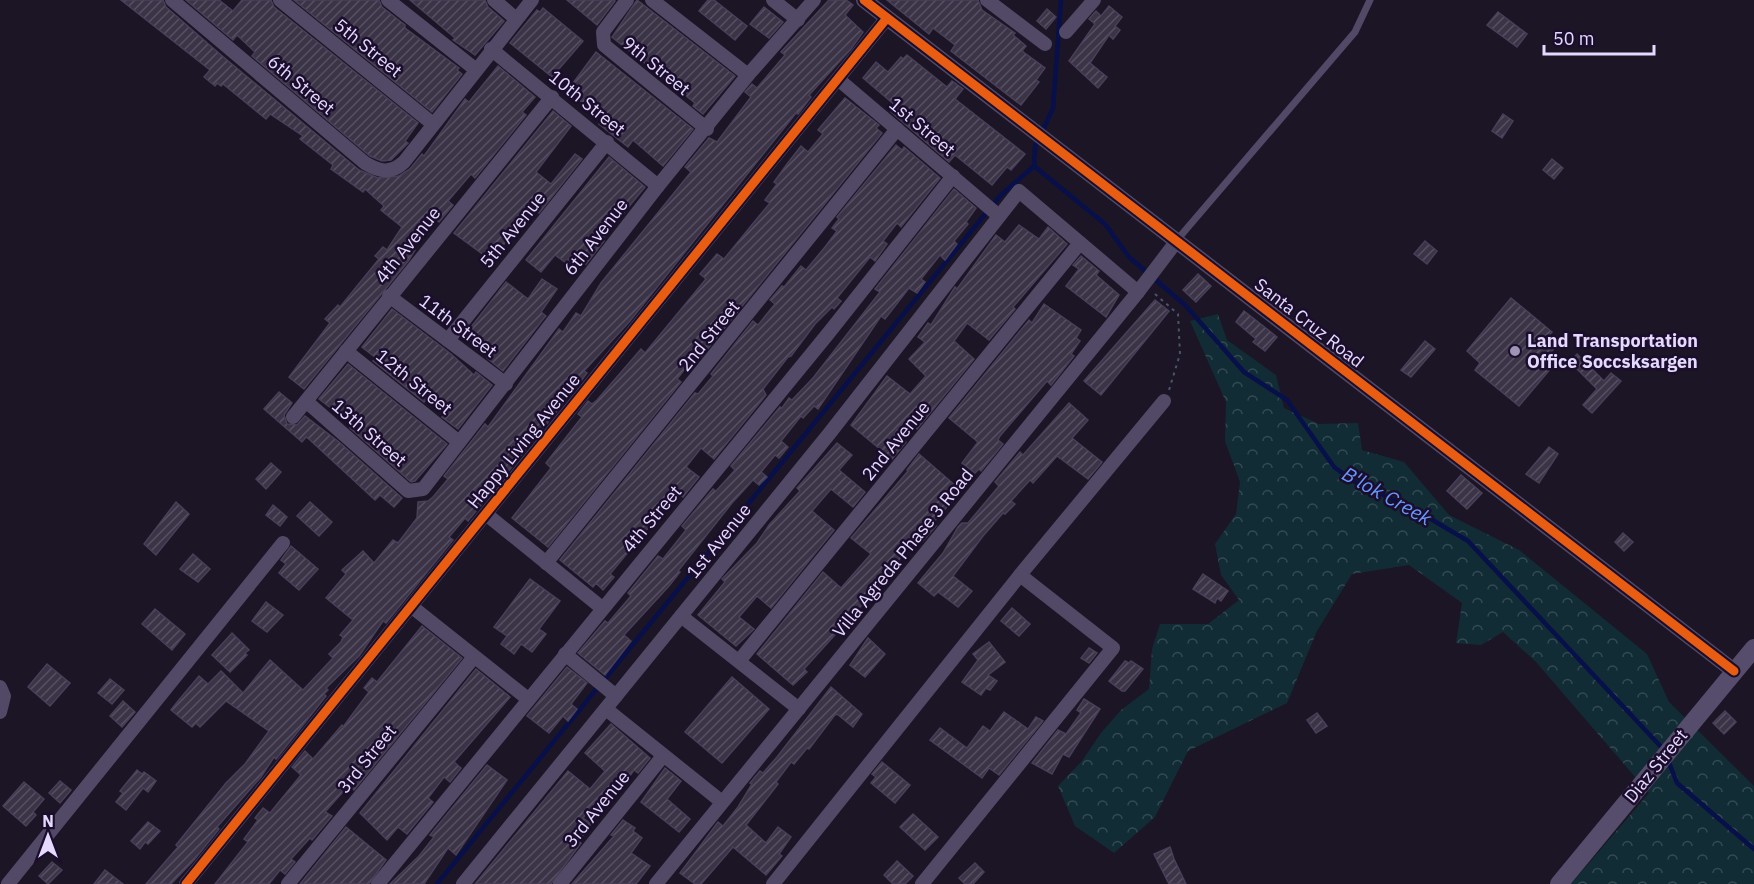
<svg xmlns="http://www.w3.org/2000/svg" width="1754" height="884" font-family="'IBM Plex Sans',sans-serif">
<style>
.forest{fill:url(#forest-crowns)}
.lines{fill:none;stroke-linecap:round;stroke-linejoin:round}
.stream{stroke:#07104a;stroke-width:4.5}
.building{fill:url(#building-hatch);stroke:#493f59;stroke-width:1.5}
.path{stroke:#4b556a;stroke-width:2;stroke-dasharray:3 4.5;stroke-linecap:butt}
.service{stroke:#514966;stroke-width:7}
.minor{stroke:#514966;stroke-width:14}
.tertiary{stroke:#514966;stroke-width:16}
.secondary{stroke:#564c6c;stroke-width:18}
.cycleway-casing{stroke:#1a0e2c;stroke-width:13}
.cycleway{stroke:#e95d12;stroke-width:9}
.poi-dot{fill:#9f94b3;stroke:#1a0e2c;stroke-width:2}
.labels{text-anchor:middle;stroke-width:5;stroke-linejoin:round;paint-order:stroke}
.street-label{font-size:18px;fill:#e6d9ff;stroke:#1a0e2c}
.poi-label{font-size:18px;font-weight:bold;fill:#e6d9ff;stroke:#1a0e2c;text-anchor:start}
.water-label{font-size:20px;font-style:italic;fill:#6797ff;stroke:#1a0e2c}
</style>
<defs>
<pattern id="forest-crowns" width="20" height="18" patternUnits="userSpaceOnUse" patternTransform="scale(1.5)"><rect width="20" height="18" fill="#112c35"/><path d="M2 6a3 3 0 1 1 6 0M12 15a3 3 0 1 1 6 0" fill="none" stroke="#344a53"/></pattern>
<pattern id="building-hatch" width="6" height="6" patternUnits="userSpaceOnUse" patternTransform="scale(1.5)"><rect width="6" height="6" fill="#3b3346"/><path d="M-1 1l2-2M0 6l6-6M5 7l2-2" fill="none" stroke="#575062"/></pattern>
</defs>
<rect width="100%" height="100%" fill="#1b1525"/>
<path class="forest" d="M1218,314L1227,340L1276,375L1284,408L1319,424L1358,423L1362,450L1404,462L1449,515L1519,550L1647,654L1669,702L1754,786V884H1571L1649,793L1536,662L1503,632L1481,645L1456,643L1462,603L1409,565L1352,574L1317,631L1287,703L1188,751L1155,817L1114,853L1075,826L1058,786L1082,761L1101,733L1121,710L1149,689L1152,649L1160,624H1208L1239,600L1221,575L1215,544L1236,514L1240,482L1225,441L1226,402L1190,321Z"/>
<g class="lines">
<g class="stream">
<path d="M1042,132L1053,108L1061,0"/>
<path d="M1034,166L1105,224L1129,257L1185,305L1244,372L1287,400L1334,467L1355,482L1414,509L1468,541L1664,750"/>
<path d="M1034,166L1035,147L1038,140"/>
<path d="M1668,760L1677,783L1754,849"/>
<path d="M437,884L1000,196L1034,166"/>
</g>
</g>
<g class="building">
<path d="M121,0H163L166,7L221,55L359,170L378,178L399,176L410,169L422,154L424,156L465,99L469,102L498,66L535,97L522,112L526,115L475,178L471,174L448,201L453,205L439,222L436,219L431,223L412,247L415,250L409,260L304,389L289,377L330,323L325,319L338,305L340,307L379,259L375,256L383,247L387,250L402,227L381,210L384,206L365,189L363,192L331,169L333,165L300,139L303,136L270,114L266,119L223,84L221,86L217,83L215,86L204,77L210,70Z"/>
<path d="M186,0H219L233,11L242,0H271L274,7L418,123L405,141L408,143L391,160L382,161L370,156L252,56L255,52L237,35L233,40Z"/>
<path d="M294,0H379L382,7L405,25V28L459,68L457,70L462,74L432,112Z"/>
<path d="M410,0H485L488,7L504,21L475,55L453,40L455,38Z"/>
<path d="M567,0H614L615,1L597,25Z"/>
<path d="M637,0L735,76L703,114L693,106L695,103L612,37Z"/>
<path d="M708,0H714L747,26L735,40L699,11Z"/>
<path d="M829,0H846L853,5L845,15L863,32L851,49L809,95L811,97L798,114L796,113L630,321L584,371L587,373L574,390L468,521L465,518L449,537L453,540L386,623L383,621L359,656L326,688L328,690L324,694L326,696L276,759L274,757L261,777L217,827L219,829L194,860L171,884H146L178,847L176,845L226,783L245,764L269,731L226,701L200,727L196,723L192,727L171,710L178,701L199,676L208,684L221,671L243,693L270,660L303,690L333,658L329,654L341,642L343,637L340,635L353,620L326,598L346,574L342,570L363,551L374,563L393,540L398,543L417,518L418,502L428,501L433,497L448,479L444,476L485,424L488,427L559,329L563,332L576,313L581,316L601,283L691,172L685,167L709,138L717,142L751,97L745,92L752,84L757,88L785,55L781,52Z"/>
<path d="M887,0H978L982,10L1015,33L1013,35L1026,46L1022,51L1045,68L1036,80L1039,82L1021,105L951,51L955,45L933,28L929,34Z"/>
<path d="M1109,6L1122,17L1115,26L1120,30L1113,39L1109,35L1090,63L1107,77L1098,88L1069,61L1095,24L1089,19L1096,11L1101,16Z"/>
<path d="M764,7L783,22L769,38L750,24Z"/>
<path d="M543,8L583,41L552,77L510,43L537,10L540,12Z"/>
<path d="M1047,9L1056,17L1046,29L1037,21Z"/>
<path d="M1498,12L1527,34L1517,47L1487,25Z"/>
<path d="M596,52L693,129L663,166L633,140L628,147L599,124L606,115L589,101L586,105L567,91Z"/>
<path d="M907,55L947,87L952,81L963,89L955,99L1025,154L1011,170L1007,167L992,185L955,155L949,162L891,112L896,106L863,78L876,62L888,72L901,57L903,59Z"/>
<path d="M845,98L879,125L876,128L882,133L697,362L691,361L677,379L681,382L548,547L512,518L551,468L546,463L582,417L578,414L588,401L592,404L597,400L641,349L645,353L706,279L700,274L717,254L724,259L755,221L770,203L765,200L777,184L774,182L787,164L801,146L808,152L823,134L818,130Z"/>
<path d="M553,111L571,126L536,172L551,184L575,154L582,159L539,213L533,209L519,223L492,261L454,233Z"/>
<path d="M1503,114L1513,121L1502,138L1492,131Z"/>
<path d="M896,145L902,150L904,147L940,178L901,227L897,223L883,241L887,244L875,261L870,257L837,298L841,301L834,309L832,307L815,324L791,356L788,357L763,389L766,395L714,459L701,448L686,467L699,477L683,497L677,493L610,574L614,577L603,590L596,583L593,587L560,560L695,393L698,394L713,376L711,374L753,321L758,325L775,304L770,300L782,286L784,287L801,266L806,270L825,247L837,231L832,228L839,219L837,217Z"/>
<path d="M609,157L645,187L602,239L604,241L586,264L583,263L577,271L555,255L541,272L526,260Z"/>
<path d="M1552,159L1563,168L1554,179L1543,170Z"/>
<path d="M954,189L976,208L966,222L968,224L954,241L957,244L945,260L940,255L921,279L925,282L917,293L909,288L885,319L881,316L818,409L814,406L803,418L801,416L781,441L788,447L779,458L775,455L761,472L767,477L759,485L753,480L732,503L678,571L680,572L669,586L624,635L631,641L605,675L578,653L605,621L608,623L631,596L628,593L658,556L663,559L686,530L682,526L713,489L716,491L735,470L731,466L780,407L782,408L789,398L792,400L813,378L880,292L875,289Z"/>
<path d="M1019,225L1039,239L1048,227L1067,244L1013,307L1015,309L989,340L967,323L954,341L974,359L917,429L905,420L895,433L906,442L892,459L851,425L887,376L910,394L926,376L909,359L925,342L918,337L928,323L931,325L955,287L957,289L996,235L1005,242Z"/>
<path d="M1425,241L1437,251L1427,264L1414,254Z"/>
<path d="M1081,256L1099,271L1096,275L1119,295L1106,317L1066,286L1079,269L1073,265Z"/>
<path d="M1198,274L1211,286L1196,302L1183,290Z"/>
<path d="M542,279L557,289L541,312L546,316L544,318L503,371L487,358L490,355L464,336L506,282L528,299Z"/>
<path d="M1511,298L1552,332L1547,338L1556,346L1543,362L1551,368L1519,406L1475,370L1480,363L1467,351Z"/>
<path d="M1155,300L1169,311L1101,395L1084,381Z"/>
<path d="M1044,304L1081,330L1076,338L1080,341L1071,354L1074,356L1051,385L1047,381L1000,436L998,440L1003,444L981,471L979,469L975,473L962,463L978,442L949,418L1029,320L1032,323Z"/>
<path d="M392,309L451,354L474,375L476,372L492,385L458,429L442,417L445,413L427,399L424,402L373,361L376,358L362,347Z"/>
<path d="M1244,311L1277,337L1265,351L1253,342L1256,339L1236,322Z"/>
<path d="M1425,341L1435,349L1411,377L1401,370Z"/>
<path d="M1577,354L1604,381L1611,373L1621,381L1592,413L1583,405L1597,389L1570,362Z"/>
<path d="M348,364L447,444L415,481L411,482L350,428L353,425L319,399Z"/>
<path d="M279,392L292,403L284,415L287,424L297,425L305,416L339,442L402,498L394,507L380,495L375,500L310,440L306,437L302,442L264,409Z"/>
<path d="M1069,403L1088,420L1072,438L1102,462L1088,479L1057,456L1033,483L1030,480L1011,501L1015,504L1005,514L1003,513L983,536L953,576L972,591L958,607L938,592L934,596L918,583L943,553L958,527L962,523H968L999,486L995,482L1020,452L1023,455Z"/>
<path d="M837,443L852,455L839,470L865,492L853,507L831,489L812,511L834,530L771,608L757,596L739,617L754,629L736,646L698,615L725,582L722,579L757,543L769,525L800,491L797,488Z"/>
<path d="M1549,447L1558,454L1539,483L1526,474Z"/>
<path d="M919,454L957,487L950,496L954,499L933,523L936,526L922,542L920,541L912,551L908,548L879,586L804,669L807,672L793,685L757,654L823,572L841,588L871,554L851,538L908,471L907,470Z"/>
<path d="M271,463L281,472L266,489L256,479Z"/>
<path d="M1461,475L1482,493L1467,509L1447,491Z"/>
<path d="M176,502L189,514L156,555L144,544Z"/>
<path d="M310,502L332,522L319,536L297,516Z"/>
<path d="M273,505L287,517L280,526L266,515Z"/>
<path d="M1623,533L1633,542L1624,551L1615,542Z"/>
<path d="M291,546L318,569L299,590L279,573L286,564L281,560Z"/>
<path d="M193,554L210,569L198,582L180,569Z"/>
<path d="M1203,574L1228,591L1221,601L1217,598L1215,603L1193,589Z"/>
<path d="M530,579L560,601L539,629L546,634L532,652L521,644L514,654L501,644L507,636L494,627Z"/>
<path d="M266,602L283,615L267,632L252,621Z"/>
<path d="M1012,608L1030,624L1019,636L1001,621Z"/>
<path d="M155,609L185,634L172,650L142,624Z"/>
<path d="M422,626L462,658L354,790L349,787L341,794L325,812L332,816L312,840L310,838L291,859L295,862L285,874L280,870L269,884H215L248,842L244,839L258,820L255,818L263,808L270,813L301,775L292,767L305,751L313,759L342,725L343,727L369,692L364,688L372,678L377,682Z"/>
<path d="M232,633L249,650L245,653L247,655L230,672L212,655Z"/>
<path d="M868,638L885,654L865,677L850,665Z"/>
<path d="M989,642L1005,662L988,675L997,681L990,690L986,688L981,695L962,682L978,660L973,654Z"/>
<path d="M1089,648L1097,653L1089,663L1081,658Z"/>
<path d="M1125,661L1129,663L1131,661L1143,669L1125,691H1122L1109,681Z"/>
<path d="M47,664L70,683L50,706L28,687Z"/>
<path d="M567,667L587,683L571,704L577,709L568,721L563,716L549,733L527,716Z"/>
<path d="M476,669L510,697L454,762L461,768L450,782L444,777L428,798L433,802L407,834L398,827L387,840L360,813Z"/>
<path d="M732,677L769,709L722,763L685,732Z"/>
<path d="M110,679L124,690L112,704L98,693Z"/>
<path d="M831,687L862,714L853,727L837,714L834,716L809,749L807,748L794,764L791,762L776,782L778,784L746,825L766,843L778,827L791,837L779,854L782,856L766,875L733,847L701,884H695L680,873L718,822L723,826L738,807L752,784L750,783L760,771L763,773L777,757Z"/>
<path d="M1084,699L1100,709L1069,757L1063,754L1052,774L1032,763L1058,730L1066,734L1081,713L1077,710Z"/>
<path d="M123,701L135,712L122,727L110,716Z"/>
<path d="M1725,711L1736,722L1724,734L1713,723Z"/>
<path d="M1004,712L1028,729L1036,717L1043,721L999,775L989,768L982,778L930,740L940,728L967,748L983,726L990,731Z"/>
<path d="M1317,713L1327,726L1316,733L1307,720Z"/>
<path d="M611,724L650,758L638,773L634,770L610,804L600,795L583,818L591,824L579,841L581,843L551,884H475L568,771L590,789L605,771L585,753Z"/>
<path d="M882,762L910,785L895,803L871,783L876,777L872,774Z"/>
<path d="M487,765L507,780L456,855L448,848L424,884H390L419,856L434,837L430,835Z"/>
<path d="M665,768L681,781L667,799L690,819L679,832L641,802Z"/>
<path d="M137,770L142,774L144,772L156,781L148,792L143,788L126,810L116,802L123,793L120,791Z"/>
<path d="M60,781L71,790L60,803L49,793Z"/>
<path d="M24,782L44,799L33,812L36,815L26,826L3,806Z"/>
<path d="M913,814L938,837L925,850L900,827Z"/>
<path d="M623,820L635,828L633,831L642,838L631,853L650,866L636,884H572L614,836L611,835Z"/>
<path d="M148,822L160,831L148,844L145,842L140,849L131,841Z"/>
<path d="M346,827L386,860L369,884H300Z"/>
<path d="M1170,847L1174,859L1186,884H1169L1154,854Z"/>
<path d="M897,861L913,876L905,884H893L884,875Z"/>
<path d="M52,862L62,870L48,884L39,876Z"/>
<path d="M975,863L984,872L973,884H965L959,878Z"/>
<path d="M105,870L123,884H94Z"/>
</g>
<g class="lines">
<path class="path" d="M1155,294L1178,314L1180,354L1169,390"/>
<path class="service" d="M1177,240L1355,32L1370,0"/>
<g class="minor">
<path d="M172,0L365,163C380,172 391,174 404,162L532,0"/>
<path d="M280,0L433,124"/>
<path d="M388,0L475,69"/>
<path d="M494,0L516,19"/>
<path d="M627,0L603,32L604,45L707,129"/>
<path d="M652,0L748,75"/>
<path d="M773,0L798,20"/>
<path d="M987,0L1045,44"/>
<path d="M1066,32L1094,0"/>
<path d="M491,49L658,186"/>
<path d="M838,79L999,216"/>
<path d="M389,296L506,384"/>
<path d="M448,340L607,142"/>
<path d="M346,351L459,442"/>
<path d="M307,402L408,491L423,489L658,186L748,75L814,0"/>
<path d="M293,417L552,97"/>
<path d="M486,514L602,608"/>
<path d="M546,563L897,129"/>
<path d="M411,606L528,699"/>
<path d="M681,616L799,709"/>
<path d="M565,654L616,696"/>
<path d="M739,661L1080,243"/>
<path d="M0,687L4,696L0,712"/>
<path d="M606,709L722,802"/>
<path d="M8,884L283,543"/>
<path d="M186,884L887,18"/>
<path d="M288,884L474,657"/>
<path d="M378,884L827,335L953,176"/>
<path d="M463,884L829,434L1019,191L1138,292"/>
<path d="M560,884L663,756"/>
<path d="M656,884L1138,292L1176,242"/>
<path d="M773,884L1020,575L1164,401"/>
<path d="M922,884L1113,648L1020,575"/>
</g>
<path class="tertiary" d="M864,0L1734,671"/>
<path class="secondary" d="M1559,884L1754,648"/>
<g class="cycleway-casing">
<g id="cycleway">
<path d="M864,0L1734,671"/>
<path d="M186,884L887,18"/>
</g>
</g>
<use href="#cycleway" class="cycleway"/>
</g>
<circle class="poi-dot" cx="1515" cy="351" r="6"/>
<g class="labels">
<g class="street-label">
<text transform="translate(368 48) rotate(39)" y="6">5th Street</text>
<text transform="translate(656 66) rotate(39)" y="6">9th Street</text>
<text transform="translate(301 85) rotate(40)" y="6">6th Street</text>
<text transform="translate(587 103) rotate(39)" y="6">10th Street</text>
<text transform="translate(922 127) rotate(40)" y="6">1st Street</text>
<text transform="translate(513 230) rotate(-51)" y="6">5th Avenue</text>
<text transform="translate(596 237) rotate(-52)" y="6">6th Avenue</text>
<text transform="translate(408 245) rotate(-51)" y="6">4th Avenue</text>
<text transform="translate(1309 323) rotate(38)" y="6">Santa Cruz Road</text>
<text transform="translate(458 326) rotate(37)" y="6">11th Street</text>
<text transform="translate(709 336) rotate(-51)" y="6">2nd Street</text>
<text transform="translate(414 382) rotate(39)" y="6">12th Street</text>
<text transform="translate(369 433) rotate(41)" y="6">13th Street</text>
<text transform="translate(524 441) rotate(-51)" y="6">Happy Living Avenue</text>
<text transform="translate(896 441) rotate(-51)" y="6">2nd Avenue</text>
<text transform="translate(652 519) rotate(-50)" y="6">4th Street</text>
<text transform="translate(719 541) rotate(-51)" y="6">1st Avenue</text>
<text transform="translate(903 553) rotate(-51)" y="6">Villa Agreda Phase 3 Road</text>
<text transform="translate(367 759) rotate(-51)" y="6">3rd Street</text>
<text transform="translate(1656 766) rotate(-51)" y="6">Diaz Street</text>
<text transform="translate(597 809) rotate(-51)" y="6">3rd Avenue</text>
</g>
<g class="poi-label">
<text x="1527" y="347">Land Transportation<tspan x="1527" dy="21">Office Soccsksargen</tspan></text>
</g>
<g class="water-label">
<text transform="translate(1387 496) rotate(29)" y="7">B'lok Creek</text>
</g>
</g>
<g transform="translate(48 836)" stroke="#1a0e2c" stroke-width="4.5" paint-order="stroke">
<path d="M0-4.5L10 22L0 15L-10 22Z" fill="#e6d9ff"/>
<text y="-9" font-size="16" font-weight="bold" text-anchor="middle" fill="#e6d9ff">N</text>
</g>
<path d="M1544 45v9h110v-9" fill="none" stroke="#e6d9ff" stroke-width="3"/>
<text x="1553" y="45" font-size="18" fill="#e6d9ff" stroke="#1a0e2c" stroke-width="4.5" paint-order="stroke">50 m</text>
</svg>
